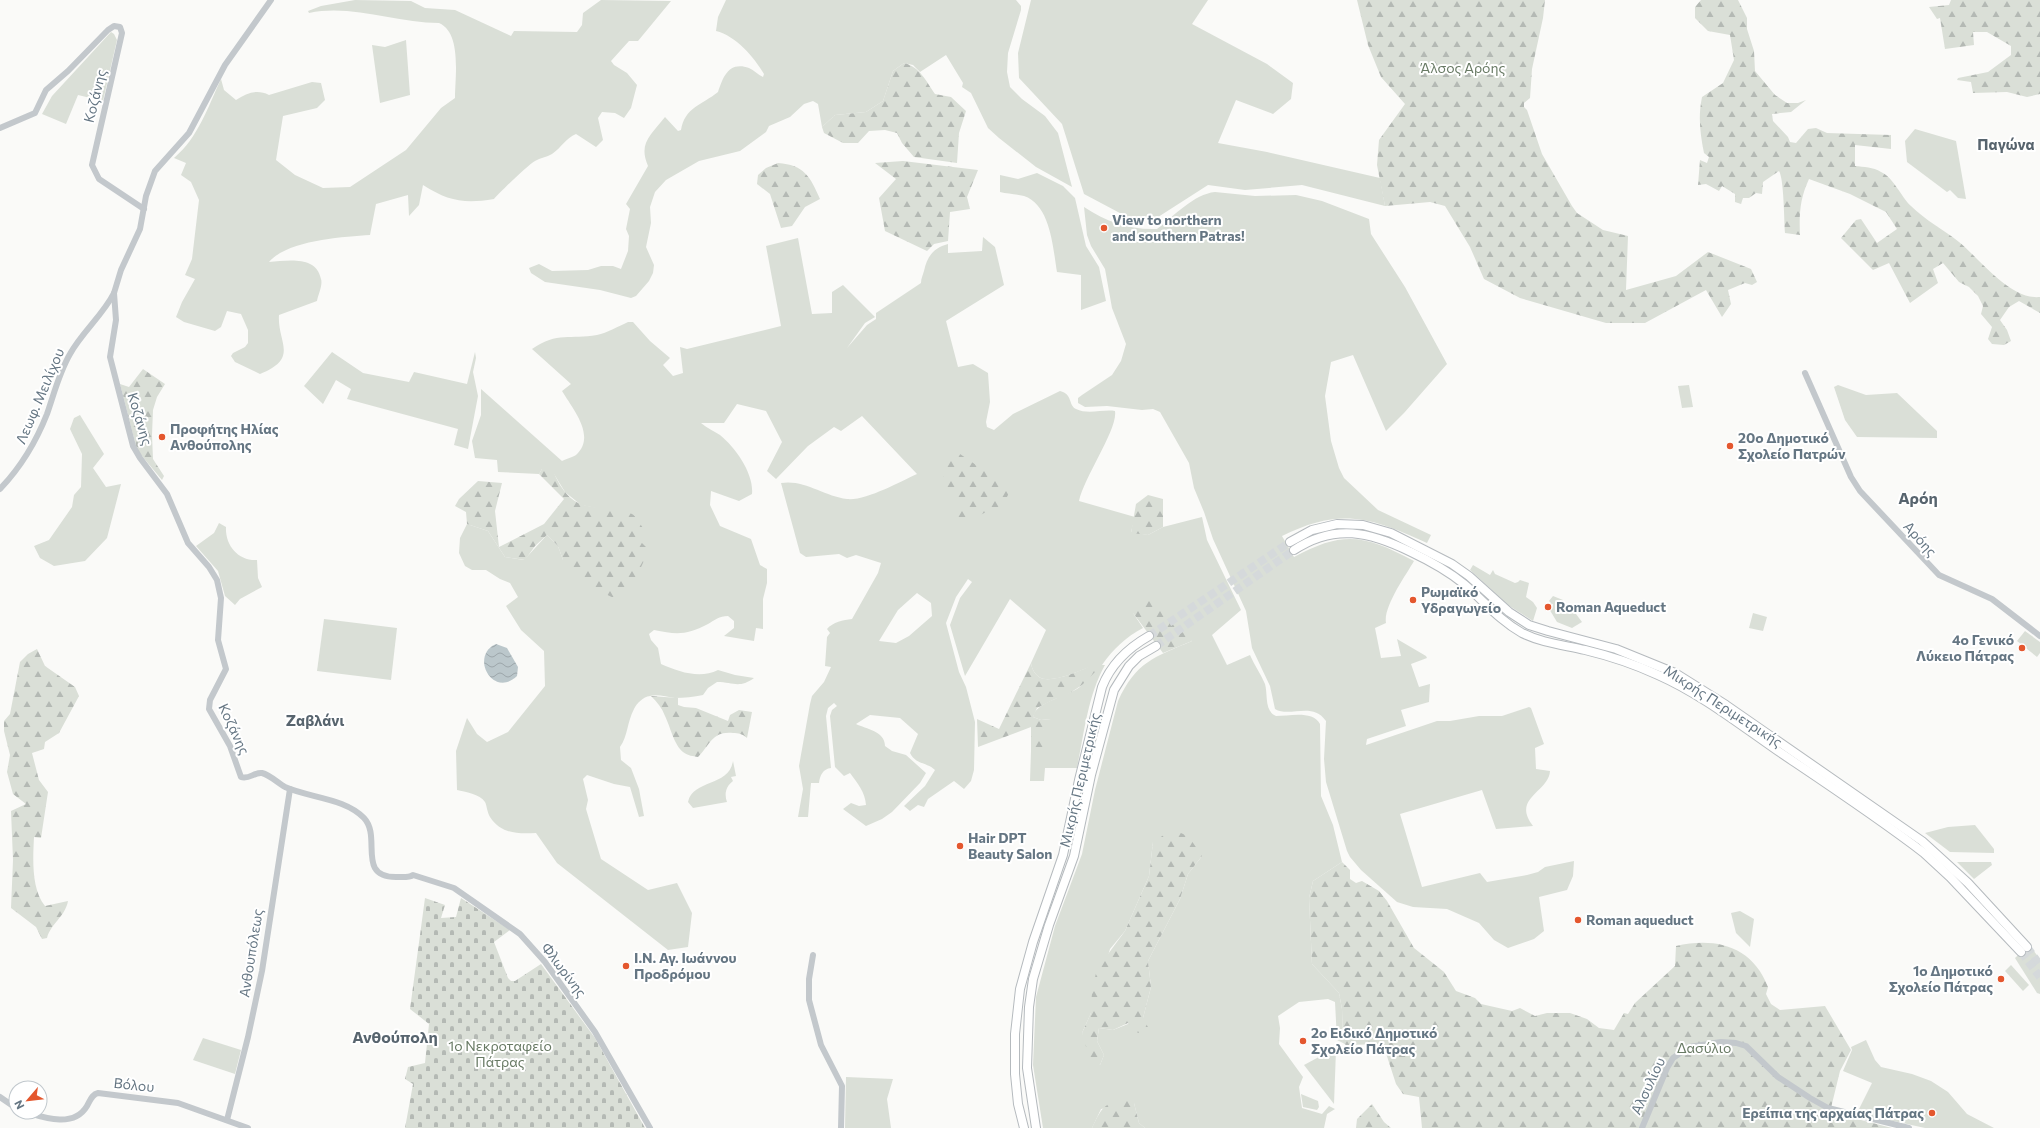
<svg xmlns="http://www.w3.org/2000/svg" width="2040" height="1128" font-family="Commissioner,sans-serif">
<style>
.green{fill:#dadfd7;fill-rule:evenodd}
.forest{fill:url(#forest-firs)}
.cemetery{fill:url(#cemetery-stones)}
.water{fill:url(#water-waves)}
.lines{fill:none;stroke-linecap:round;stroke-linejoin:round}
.major-tunnel{stroke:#d5d9db;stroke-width:8;stroke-dasharray:8 4;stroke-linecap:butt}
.major-casing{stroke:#b5babe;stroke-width:10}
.minor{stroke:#c3c8cc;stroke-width:6}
.major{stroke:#fff;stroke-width:8}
.poi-dot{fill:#e4572e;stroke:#fff;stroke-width:1.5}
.labels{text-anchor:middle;stroke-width:4;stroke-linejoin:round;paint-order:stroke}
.park-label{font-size:14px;fill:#687a64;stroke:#fff}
.street-label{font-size:14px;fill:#657683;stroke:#fff}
.poi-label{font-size:14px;font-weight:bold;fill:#657683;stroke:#fff;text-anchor:start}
.neighbourhood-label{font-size:15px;font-weight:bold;fill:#57646e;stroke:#fff}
.quarter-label{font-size:16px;font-weight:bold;fill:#57646e;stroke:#fff}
</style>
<defs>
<pattern id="forest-firs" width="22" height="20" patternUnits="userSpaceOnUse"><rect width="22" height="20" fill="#dadfd7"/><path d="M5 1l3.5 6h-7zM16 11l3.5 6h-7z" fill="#b4b9b4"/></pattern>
<pattern id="cemetery-stones" width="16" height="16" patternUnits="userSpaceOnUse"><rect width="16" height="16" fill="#dadfd7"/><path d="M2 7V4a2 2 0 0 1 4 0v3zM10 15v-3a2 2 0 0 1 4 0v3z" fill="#b4b9b4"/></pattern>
<pattern id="water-waves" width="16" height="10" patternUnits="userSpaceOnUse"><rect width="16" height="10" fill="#bbc7cb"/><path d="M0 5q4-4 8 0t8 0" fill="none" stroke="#9ca6aa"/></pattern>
</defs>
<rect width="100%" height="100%" fill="#fafaf8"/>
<g class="green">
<path d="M355,0L411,1L425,8L455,10L511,36L514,31L577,32L582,25L583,13L601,0L671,1L638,41H629L611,61L614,65L627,73L637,85L631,108L624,118L615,113L602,112L598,118L603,140L596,147L576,134C566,138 561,148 552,154C547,157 540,158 535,161C528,165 499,193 494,199C464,204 448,201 423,185L419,205L409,216L408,195L376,204L370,235C342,237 288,240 269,262C287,261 316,255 321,279C323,285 318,295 317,301L279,315C277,342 300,358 260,374L235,362L231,356L233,353L245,347L248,343V330L241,314L227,311L221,327L215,331L184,322L176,317L182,302L195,279L185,275L192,259L199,200L191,182L181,175L186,163L174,158C198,138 208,107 221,79L224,90L236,100C247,93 257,89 269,95L312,82L321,83L325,100L317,108L283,116L276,160L295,175L323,188L350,187L406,150L441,108L455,98C455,77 462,33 439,23C396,23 352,4 309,13L308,11L321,6Z"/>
<path d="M726,0H1016L1021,6V10L1008,53L1007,72L1010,87L1022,99L1045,116L1058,133L1072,187L1036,167L999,138L988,128L971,93L962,87L963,83L946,55L920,72L913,65L904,63L893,71L883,101L866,112L835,115L822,127L818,104L813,101L804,104L790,117L769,126L766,132L740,151L699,161L666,180L655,192L650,207L651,223L646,247L654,265L653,273L649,281L636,296L631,298L600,290L545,282L531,273L529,268L539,264L552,271L588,270L601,266H613L621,269L628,251L629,236L626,229L630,209L626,204L648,166C638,143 651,135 665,117L678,131L681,130C685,107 702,105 718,92C723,78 728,61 749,68C754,70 758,75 763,77L764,74C754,57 736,36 716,31L718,17Z"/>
<path d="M1031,0H1208L1192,24L1267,64L1293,83L1291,99L1273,114L1236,100L1218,143L1267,152L1380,178L1385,206L1302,185L1245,190L1208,185L1155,219L1133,220L1084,194L1062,124L1019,78L1018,53Z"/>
<path d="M111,32L114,34L117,40L103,101L78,95L66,124L42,114L52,96Z"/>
<path d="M406,40L410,95L380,103L372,45L385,47Z"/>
<path d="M1915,129L1956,141L1966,199L1958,198L1950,190L1947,192L1907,162L1905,141Z"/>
<path d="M1037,173L1063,186L1075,198L1086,246L1099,267L1106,301L1081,310V275L1057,272C1053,249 1051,205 1024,196C1017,194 1008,194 1000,192V175L1018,179Z"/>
<path d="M1215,192L1255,196L1296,195L1322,201L1369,219L1371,234L1405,287L1447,364L1404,413L1386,431L1353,355L1331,362L1325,396L1331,441L1339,468L1344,478L1378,510L1431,535L1427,543C1371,517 1340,507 1282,536L1294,557C1344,530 1365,535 1414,561C1406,575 1383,607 1386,623L1375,628L1381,658L1401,656L1397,639L1426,656L1427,658L1411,664L1419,687L1430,684L1429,702L1401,710L1406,726L1367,739L1366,745L1437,721H1450L1479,716H1502L1529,707L1531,708L1544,744L1535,748L1536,769L1550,771C1549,792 1511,798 1533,826L1496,829L1482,790L1400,814L1422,887L1480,873L1487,882L1527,875L1538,872L1545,867L1574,861L1573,876L1567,890L1539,897L1544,931L1534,939L1508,948L1494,940L1479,923L1447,909L1413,907L1397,902L1361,870L1350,857L1347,851L1326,782L1324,759L1326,721C1312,701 1290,718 1275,709L1270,686L1252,648L1246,611L1213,539L1204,512L1194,488L1189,463L1160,412L1153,409L1142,410L1107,406L1085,407L1078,403V398L1082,395L1112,375L1121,361L1126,344L1112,308L1105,269L1091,246L1087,235L1084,207C1107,222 1129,230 1157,229C1174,216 1194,194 1215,192Z"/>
<path d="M983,237L995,247L1004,285L946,321L958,367L973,364L988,373L990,402L986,422L987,427L994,430L1013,414L1060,391C1073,394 1068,405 1076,409C1088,415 1103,409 1115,411C1118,429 1084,477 1079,501L1135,517L1131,532L1148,535L1163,527L1202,517L1207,540L1241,610L1212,635L1227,665L1250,655C1254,665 1261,674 1265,684C1268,694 1264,711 1276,716C1289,716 1313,710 1320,724L1321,796L1333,825L1342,862L1313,881L1309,898L1312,964L1339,993L1342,1009L1343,1043L1337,1040L1335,1002L1328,999L1299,1002L1278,1016L1280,1028L1279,1044L1303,1077L1299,1087L1302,1108L1322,1114L1329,1106L1335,1109L1327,1114L1324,1128H1145L1139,1123L1134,1103L1101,1109L1092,1128H1043L1033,1065L1036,997L1055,926L1082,854L1095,790L1118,701C1136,662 1154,657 1192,641L1133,613L1143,628C1126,637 1113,649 1102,665H1105C1088,695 1084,734 1077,768H1045L1044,781H1030L1031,751H1043V730L1051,719L1041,720L1033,717C1035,701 1070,697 1082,685C1087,679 1092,670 1096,664C1085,669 1050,685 1039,677C1034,673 1032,669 1031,663L1046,630L1010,599L965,676L950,625L960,598L972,582L968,579L956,597L946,623L959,672L966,687L975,722L974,770L971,781L964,789L954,781L928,799L924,807L918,805L910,811L904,806L925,786L935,770C927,762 916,765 910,753L918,734L900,718L870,715L856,724C866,729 885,731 885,746L892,751L906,755L926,773L920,783L892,812L882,819L866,826L843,809L851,803L859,806L866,805C865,792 858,784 850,773L844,776L835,767L830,716L832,710L837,706L834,703L828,708L826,716L831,768C823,769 820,775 819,783H811L808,817H798L803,789L799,766L810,704L812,696L824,682L831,667L825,666L827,637L830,633L827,629C833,622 843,620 852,619L878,573L881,563L856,555L847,558L839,554L806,557L800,553L781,483C804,479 824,496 847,499C866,501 899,482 917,474L862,416L841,431L834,427L808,446L776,479L767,471L782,442L766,411L737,404L724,423H701C707,428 714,431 720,435C736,448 754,474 752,494L739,501L711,491L710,505L720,526L751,539L760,565L767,569V583L763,599V629L756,628L754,641L724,636L734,628V621L728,616C719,616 715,620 708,624C687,635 677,635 654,630L649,634L651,640L658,648L661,664C679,672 700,679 718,670L735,675L754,678C739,689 733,682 717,682L708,688L703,695C694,697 684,698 675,698C667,697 657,694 650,696C643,697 637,703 634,709C627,722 628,736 620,747L621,760L631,768L639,789L644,816L639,817L630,787L614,784L587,775L583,779L588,800L586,809L601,859L648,890L677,883L692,913L688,947L668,950L557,863L536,833C518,834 501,834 490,817C487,812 487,806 485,802C480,794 465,792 457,790L456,751L467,718L477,734L487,742L508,732L545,686L544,651L521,630L506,606L518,597L510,583L500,579L486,570H472L465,566L459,553L460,538L467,524L488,531L505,557L524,560L547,535L558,546L563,560L596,508L581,505L565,492L554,474L542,469L539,474L498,472L497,460L475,458L472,441L481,415V389L562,461C566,459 573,457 576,455C597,436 572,408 562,391L571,384L532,349C558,331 570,340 597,335C607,333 619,326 628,322H633L650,341L670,358L663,365L673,376L683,373L680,347L687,349L781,326L766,246L798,238L812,314L832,313V292L843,285L875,317L865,323L847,348L867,325L876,319V313L921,283C921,278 923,275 924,271C927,257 933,248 948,244V253L982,251ZM917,593L931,603L932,616L909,636L896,643L879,641L898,610ZM1153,842L1202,856L1188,874L1180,899L1148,961L1151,987L1143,1018L1113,1030L1099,1028L1097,1041L1104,1055L1100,1065L1082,1033L1091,1013L1110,949L1125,931L1149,876Z"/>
<path d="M332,352L363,373L409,382L414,372L467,384L475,352L476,358L473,372L478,396L468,449L454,445L458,429L347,399L351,389L336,380L323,404L304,386Z"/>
<path d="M1689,385L1693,407L1682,408L1678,386Z"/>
<path d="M1838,385L1866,395L1897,393L1937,431V438L1857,437L1845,420L1834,387Z"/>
<path d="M80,415L104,454L93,468L106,487L121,484L107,538L85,561L54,566L40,558L34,546L49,540L72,507L74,495L81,487L82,454L70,429L74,418Z"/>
<path d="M219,523L226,527C225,545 238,561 257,560L258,578L262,587L240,599L235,605L225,596L218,571L196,546L214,533Z"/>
<path d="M1473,565L1490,575L1493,570L1495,574L1515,583L1518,582L1520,580L1529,583L1526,597L1533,602L1537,608L1533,621L1508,605L1470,570Z"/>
<path d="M1553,596L1563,600L1559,607L1576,614L1582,622L1572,628L1557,622L1548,607L1552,608L1553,604L1547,603H1551L1549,601Z"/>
<path d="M1753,613L1767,617L1763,631L1749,628Z"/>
<path d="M324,619L397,628L391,680L317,671Z"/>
<path d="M2025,631L2040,642V653L2037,657L2017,641Z"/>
<path d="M733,761L736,776L731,777L733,781C726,786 724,794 727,802L693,808L688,802C693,779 729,787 733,761Z"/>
<path d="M1975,825L1994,849V853L1950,852L1925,833L1948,827Z"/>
<path d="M1957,862H1991L1992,865L1974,879Z"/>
<path d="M1740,911L1754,919L1750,947L1736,933L1731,913Z"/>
<path d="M2029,945L2040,959V994L2037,993L2015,958Z"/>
<path d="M2011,965L2029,985L2023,991L2005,971Z"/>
<path d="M203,1038L241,1050L235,1074L193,1060Z"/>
<path d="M1866,1040L1875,1060L1881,1067L1912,1074L1931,1081L1948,1092L1967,1114L1994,1128H1925L1857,1113L1872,1083L1843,1071L1852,1050L1851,1047Z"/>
<path d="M1336,1050L1334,1104L1304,1065L1330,1051Z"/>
<path d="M846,1077L893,1079L887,1099L891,1128H845Z"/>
<path d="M1301,1094L1318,1101L1319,1107L1317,1110L1303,1107Z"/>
</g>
<g class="forest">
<path d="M1357,0H1545L1543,18L1532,69L1530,98L1524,103V107L1527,110L1542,154L1572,206L1577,213L1603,230L1628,236L1626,290L1676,276L1708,252L1751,269L1757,282L1752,285L1745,283L1728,290L1731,304L1722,317L1706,290L1645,323H1606L1520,298L1484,279L1470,247L1445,206L1430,202L1385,206L1377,165L1379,140L1405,104L1381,77L1368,45Z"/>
<path d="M1701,0H1738L1747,18V29L1754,51L1755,71L1775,95L1787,103H1798L1806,100L1791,112L1772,114L1773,121L1788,137L1790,142L1796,143L1808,129L1816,128L1827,133L1891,135V149L1855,145V166C1864,167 1873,167 1881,172C1894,178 1901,197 1911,206C1925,220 1944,230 1959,242C1981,260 2010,300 2040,297V313L2019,301L2009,307L2000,320L2007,330L2011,341L2004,345L1992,344L1988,339L1992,327L1981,314L1983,306L1978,296L1969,287L1959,282L1943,263L1933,269L1938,283L1910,303L1889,263L1873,270L1841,238L1856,220L1861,219L1877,243L1897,229L1886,212L1850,194L1809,179C1800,198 1799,214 1800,235L1785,233C1784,220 1784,179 1779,171L1763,182L1762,194L1756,193L1749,198H1743L1741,204L1735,202V194L1722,186L1719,191L1706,184L1698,185L1700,160L1707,163L1709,157L1704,153C1700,133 1698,117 1702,97L1723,83L1734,60L1730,35L1708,31L1695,18V7Z"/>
<path d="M1951,0H2040V94L2027,97L2007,92L1973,93L1971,82L1957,80L1958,78L1988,72L2011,55V46L1987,32H1973L1974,45L1945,49L1940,18L1937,19L1929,7L1949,5Z"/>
<path d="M904,63C920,67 926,81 935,94L951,97L966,111L959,133L957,163L914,157L902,143L897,133L885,130L869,131L858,143H843L824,133L822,127L835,115L866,112L883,101L893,71Z"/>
<path d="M903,161L978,170L967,197L970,209L950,212L948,241L934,244L927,251L885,231L879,198L896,179L875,163Z"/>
<path d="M778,163C804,165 810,176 820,199L805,207L792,226L781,228L770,194L757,184L758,175L766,168Z"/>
<path d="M143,369L165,384L157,397L153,410L152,435L153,459L164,476L162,480L137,450L120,384L129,387Z"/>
<path d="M960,454L998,480L1008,477C1013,489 1008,496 1001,506L991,509L972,520H959L955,517L959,510C949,501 936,470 948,459C951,456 957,455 960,454Z"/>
<path d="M553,468C554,475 557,479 560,485C581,519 605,500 632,514C636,516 640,524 643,528L640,541L649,550L628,595L616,599L599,591L576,574L563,560L558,546L547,535L535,546L525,560L505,557L488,531L467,524L466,512L455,506L459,499L478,481L502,483L495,511L499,547L544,524L564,499L539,474L542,469Z"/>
<path d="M1148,495L1163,499V527L1148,535L1131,533L1136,504Z"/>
<path d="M1152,597L1192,641L1163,653L1133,613Z"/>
<path d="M37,649L45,666L75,687L79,696L59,733L45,742L44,749L32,753L39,780L48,792L41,838L34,837C33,858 31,889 45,906L68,901C65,917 51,923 47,938L42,939L36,927L11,908L13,860L11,811L26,804L13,794L7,772L10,755L4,731V721L10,714L20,662L28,654Z"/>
<path d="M1031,663C1032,669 1034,673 1039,677C1050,685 1085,669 1096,663L1101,666L1082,685L1064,697L1055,699L1037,708L1033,717L1041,720L1051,719L1053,727L1043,730V751H1031V727L978,747L977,719L999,729Z"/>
<path d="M651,696L678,698V705L684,707L696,708L728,721L730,715L739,710L752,712L747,738C743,734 738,733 733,733C712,731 711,744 698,757C693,756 688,756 683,752C674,745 670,726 665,716C662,708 657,702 651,696Z"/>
<path d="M1173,829L1189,837L1202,856L1188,874L1180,899L1148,961L1151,987L1143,1018L1149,1029L1138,1033L1128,1023L1113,1030L1099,1028L1097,1041L1104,1055L1100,1065L1089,1057L1082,1033L1091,1013L1092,990L1097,969L1125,931L1149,876L1153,842Z"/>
<path d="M1342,862L1350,870V879L1356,883L1362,881L1379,891L1387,901L1414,948L1444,972L1456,991L1475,998L1481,1004L1512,1011L1520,1008L1535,1016L1547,1013H1570L1587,1019L1599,1028L1614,1030L1624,1013L1628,1014L1635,1003L1675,966L1676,946C1716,937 1752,946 1768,987L1766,994L1771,1004L1780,1010L1825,1006L1851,1050L1840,1071L1830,1112L1892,1128H1422L1419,1097L1403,1094L1396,1084L1383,1044L1346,1045L1343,1043L1342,1009L1339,993L1312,964L1309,898L1313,881Z"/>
<path d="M1126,1099L1134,1103L1139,1123L1145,1128H1092C1101,1109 1104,1102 1126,1099Z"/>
<path d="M1372,1104L1384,1122L1391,1128H1356L1357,1119Z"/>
</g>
<path class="cemetery" d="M425,898L445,905L441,918L456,917L461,898L510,930L494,942L508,978L511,981H515L541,964L595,1038L645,1128H405L413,1084L405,1079L408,1067L425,1063L429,1024L410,1009Z"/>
<path class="water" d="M496,644L507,648L518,667L517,676C493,699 469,656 496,644Z"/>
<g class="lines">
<g class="major-tunnel">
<path d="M1149,636L1290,542"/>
<path d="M1156,646L1294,550"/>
<path d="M2027,947L2040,965"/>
<path d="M2021,952L2040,977"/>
</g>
<g class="major-casing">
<g id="major">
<path d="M1290,542L1312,530L1337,524L1363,525L1391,533L1452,564L1469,576L1509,612L1529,625L1548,631L1616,649L1675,673L1726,705L1922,841L1968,883L2027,947"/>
<path d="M1294,550C1335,523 1370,532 1411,552C1430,561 1448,571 1464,584C1484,601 1499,620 1522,633C1542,643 1564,645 1585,650C1610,656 1634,664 1658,675C1701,694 1739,724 1778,751C1827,784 1877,817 1924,853L1950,877L2021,952"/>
<path d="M1024,1128L1018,1104L1015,1074V1034L1020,989L1033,942L1063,855L1079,780L1102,687C1111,664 1128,648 1149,636"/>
<path d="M1036,1128L1027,1068L1029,1007L1033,979L1049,925L1074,856L1091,775L1114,690L1129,666L1139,656L1156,646"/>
</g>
</g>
<g class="minor">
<path d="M271,0L225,65L189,133L155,171L146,196L140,229L121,270L114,293L116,320L110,357L133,446L140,458L167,494L188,543L209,567L217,580L221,598L218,640L226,669L210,700L209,709L230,746L241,777C249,780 254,772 262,773C270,775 278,783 285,787C310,798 345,798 364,818C382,837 356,877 396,877C402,877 409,878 413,875L454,888L520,934L545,962L595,1032L650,1128"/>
<path d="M0,128L35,113L46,90L68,71L108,30L114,26L120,27L122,33L92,165L99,179L144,209"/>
<path d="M1805,373L1851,477L1860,491L1939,575L1992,599L2040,636"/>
<path d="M0,489C21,467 36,442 47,414C54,394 59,373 70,354C82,332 103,315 114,293"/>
<path d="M813,955L809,979V1000L821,1045L842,1086L841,1128"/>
<path d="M0,1097L16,1108"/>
<path d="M26,1112C45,1118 74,1128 87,1106C90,1101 92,1094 98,1093L178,1103L248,1128"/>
<path d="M227,1120L248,1037L262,971L290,789"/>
<path d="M1642,1128L1667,1068L1673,1058L1689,1047L1721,1042L1736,1043L1746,1046L1778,1077L1810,1098L1828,1108L1909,1128"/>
</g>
<use href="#major" class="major"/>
</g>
<g class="poi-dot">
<circle cx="1104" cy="228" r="4"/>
<circle cx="162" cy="437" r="4"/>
<circle cx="1730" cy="446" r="4"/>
<circle cx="1413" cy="600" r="4"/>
<circle cx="1548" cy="607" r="4"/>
<circle cx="2022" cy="648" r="4"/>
<circle cx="960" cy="846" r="4"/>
<circle cx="1578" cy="920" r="4"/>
<circle cx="626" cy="966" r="4"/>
<circle cx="2001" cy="979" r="4"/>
<circle cx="1303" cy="1041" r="4"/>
<circle cx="1932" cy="1113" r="4"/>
</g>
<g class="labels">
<g class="park-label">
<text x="1463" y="73">Άλσος Αρόης</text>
<text x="500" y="1051">1o Νεκροταφείο<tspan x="500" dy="16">Πάτρας</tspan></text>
<text x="1704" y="1053">Δασύλιο</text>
</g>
<g class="street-label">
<text transform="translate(95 96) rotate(-76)" y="5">Κοζάνης</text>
<text transform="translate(40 396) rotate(-67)" y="5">Λεωφ. Μειλίχου</text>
<text transform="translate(140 419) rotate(73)" y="5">Κοζάνης</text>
<text transform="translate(1920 539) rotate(48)" y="5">Αρόης</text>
<text transform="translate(1723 706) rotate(33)" y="5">Μικρής Περιμετρικής</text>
<text transform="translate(234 729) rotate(65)" y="5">Κοζάνης</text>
<text transform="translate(1080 780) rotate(-77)" y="5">Μικρής Περιμετρικής</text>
<text transform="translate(251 953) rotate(-81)" y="5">Ανθουπόλεως</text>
<text transform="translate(564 970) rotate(53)" y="5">Φλωρίνης</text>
<text transform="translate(134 1085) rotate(6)" y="5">Βόλου</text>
<text transform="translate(1648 1086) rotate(-65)" y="5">Αλσυλίου</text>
</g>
<g class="poi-label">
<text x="1112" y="225">View to northern<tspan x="1112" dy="16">and southern Patras!</tspan></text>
<text x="170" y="434">Προφήτης Ηλίας<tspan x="170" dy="16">Ανθούπολης</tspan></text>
<text x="1738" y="443">20ο Δημοτικό<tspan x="1738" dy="16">Σχολείο Πατρών</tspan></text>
<text x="1421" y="597">Ρωμαϊκό<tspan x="1421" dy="16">Υδραγωγείο</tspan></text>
<text x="1556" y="612">Roman Aqueduct</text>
<text x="2014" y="645" text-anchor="end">4ο Γενικό<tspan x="2014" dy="16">Λύκειο Πάτρας</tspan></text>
<text x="968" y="843">Hair DPT<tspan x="968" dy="16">Beauty Salon</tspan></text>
<text x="1586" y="925">Roman aqueduct</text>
<text x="634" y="963">Ι.Ν. Αγ. Ιωάννου<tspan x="634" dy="16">Προδρόμου</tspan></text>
<text x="1993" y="976" text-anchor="end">1ο Δημοτικό<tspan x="1993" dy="16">Σχολείο Πάτρας</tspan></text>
<text x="1311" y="1038">2ο Ειδικό Δημοτικό<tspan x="1311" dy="16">Σχολείο Πάτρας</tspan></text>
<text x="1924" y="1118" text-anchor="end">Ερείπια της αρχαίας Πάτρας</text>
</g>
<g class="neighbourhood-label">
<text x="2006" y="150">Παγώνα</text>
<text x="315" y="726">Ζαβλάνι</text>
</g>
<g class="quarter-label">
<text x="1918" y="504">Αρόη</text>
<text x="395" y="1043">Ανθούπολη</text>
</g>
</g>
<g transform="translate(28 1100) rotate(242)"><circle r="19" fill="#ffffff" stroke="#c1c8cd"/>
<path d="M0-3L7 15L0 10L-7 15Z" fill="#e4572e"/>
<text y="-6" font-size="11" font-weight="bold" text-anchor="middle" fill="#657683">N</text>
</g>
</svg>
